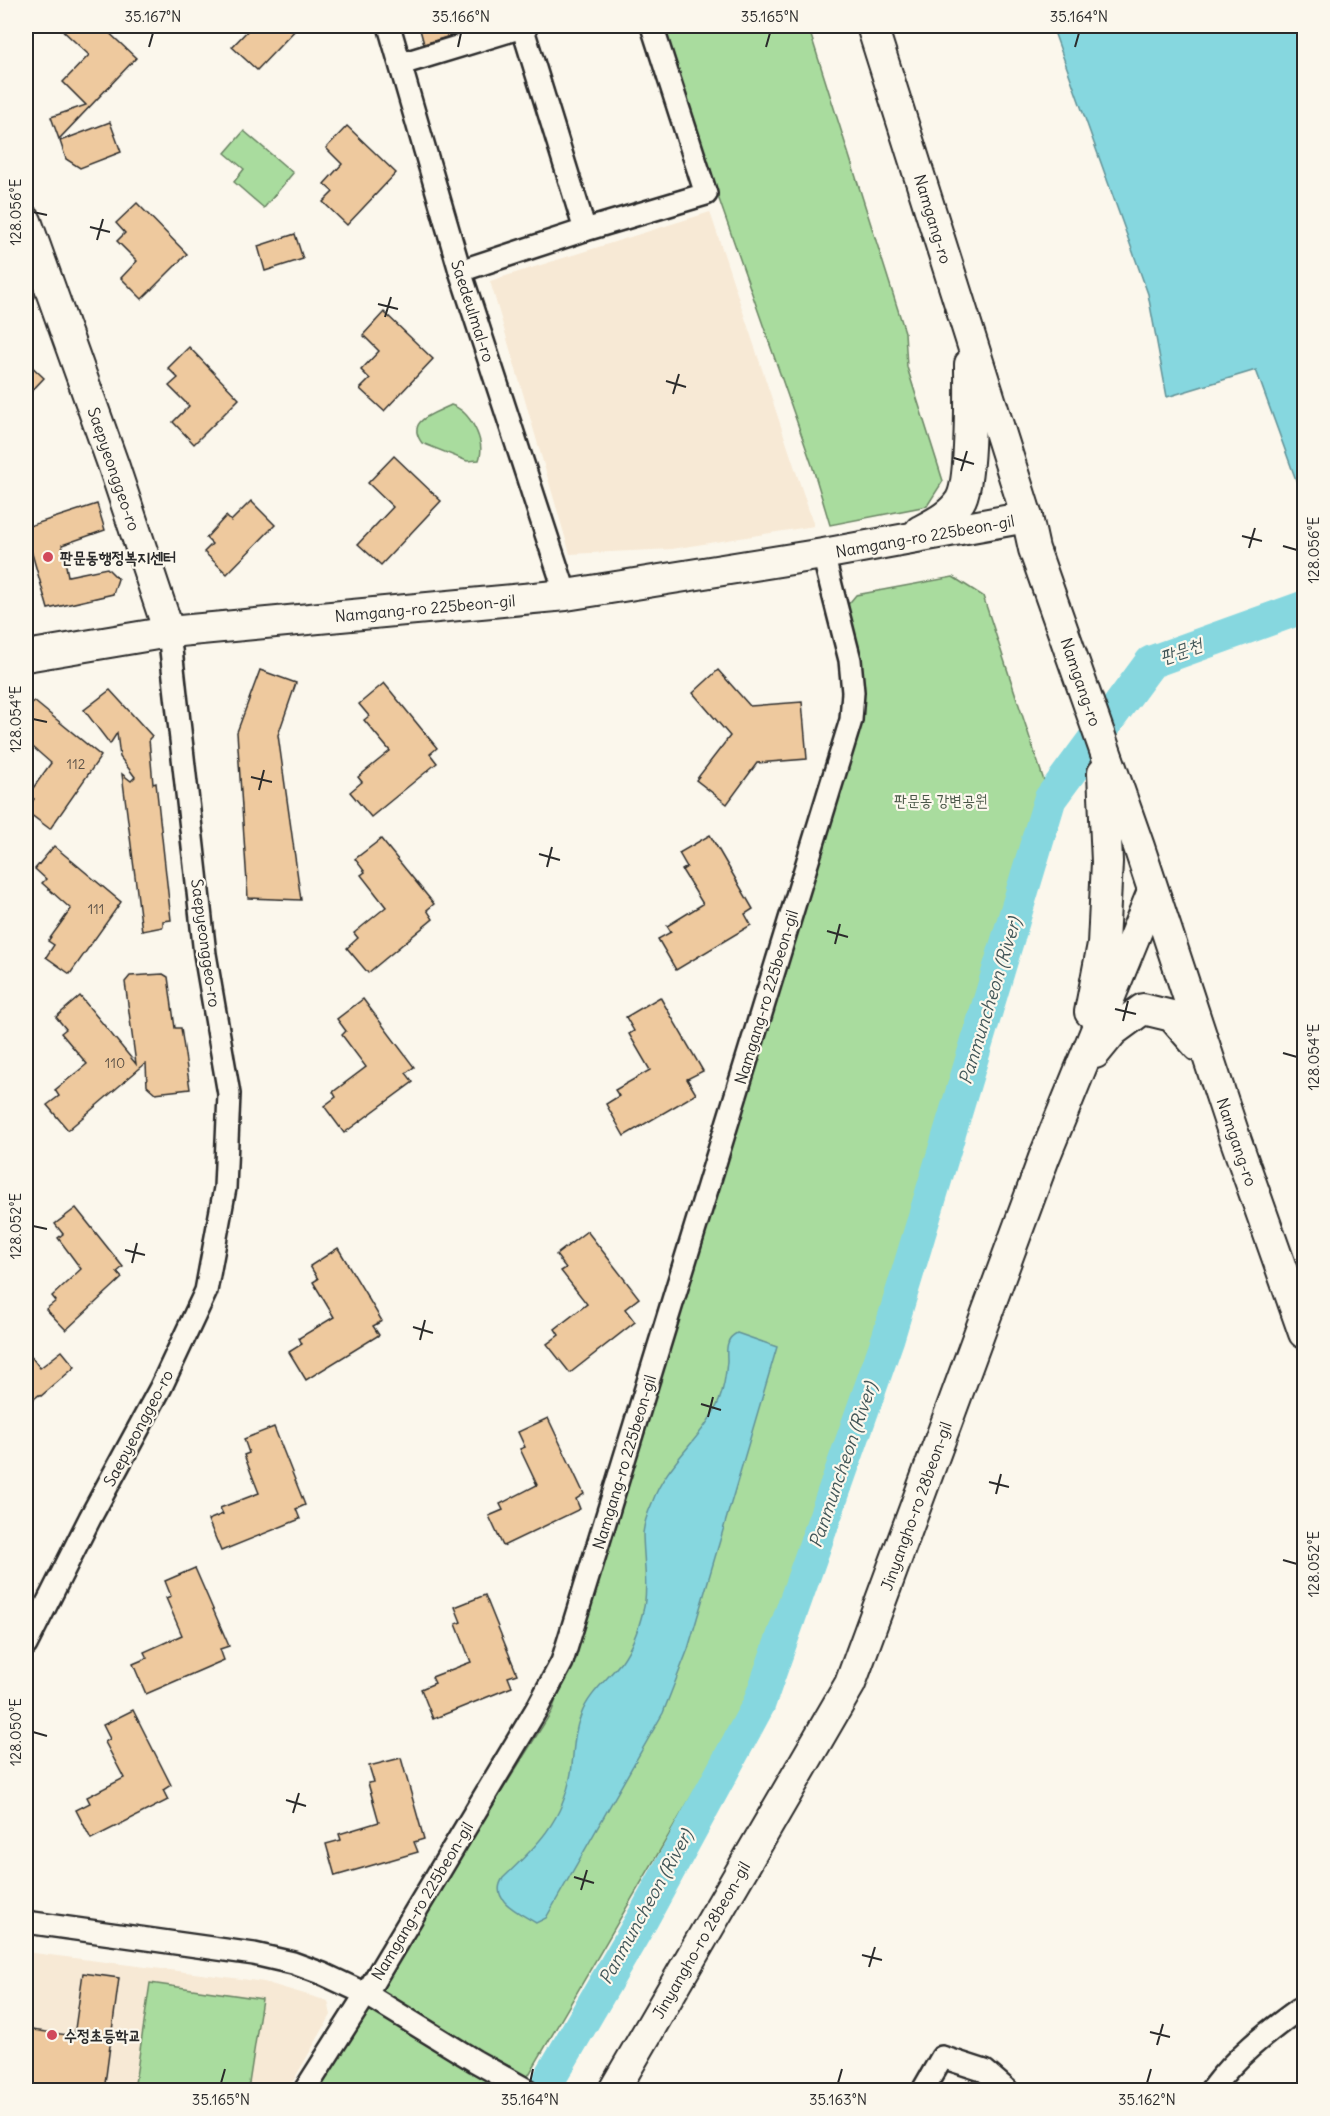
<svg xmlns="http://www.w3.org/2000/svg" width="1330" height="2116" font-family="Delius,'Poor Story',sans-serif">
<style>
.built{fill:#f7e9d5}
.green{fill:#a9dc9e;stroke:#6a8464;stroke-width:1.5}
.water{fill:#86d7df;stroke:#629297;stroke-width:1.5}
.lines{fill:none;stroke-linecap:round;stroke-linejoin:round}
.river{stroke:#86d7df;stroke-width:33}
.building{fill:#eec99e;stroke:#2b2b2b;stroke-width:1.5}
.street-casing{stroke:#2b2b2b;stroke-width:26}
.secondary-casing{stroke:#2b2b2b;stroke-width:34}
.street{stroke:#fbf7ec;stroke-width:21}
.secondary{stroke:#fbf7ec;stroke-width:30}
.ticks{fill:none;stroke:#2b2b2b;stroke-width:2}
.poi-dot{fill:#d1495b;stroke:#fbf7ec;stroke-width:2}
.labels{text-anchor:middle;stroke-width:4.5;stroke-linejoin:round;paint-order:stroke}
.number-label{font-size:14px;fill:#5c5248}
.street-label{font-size:16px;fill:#2b2b2b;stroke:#fbf7ec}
.poi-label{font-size:16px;font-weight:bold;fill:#2b2b2b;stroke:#fbf7ec;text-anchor:start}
.park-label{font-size:16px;fill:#4a5748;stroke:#fbf7ec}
.water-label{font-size:18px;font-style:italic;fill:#425658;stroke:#fbf7ec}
.neatline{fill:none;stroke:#2b2b2b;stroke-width:2}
.ticks-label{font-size:15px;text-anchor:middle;fill:#2b2b2b}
</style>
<rect width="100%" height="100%" fill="#fbf7ec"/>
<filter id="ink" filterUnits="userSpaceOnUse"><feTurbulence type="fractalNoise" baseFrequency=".0167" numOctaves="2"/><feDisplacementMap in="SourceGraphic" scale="12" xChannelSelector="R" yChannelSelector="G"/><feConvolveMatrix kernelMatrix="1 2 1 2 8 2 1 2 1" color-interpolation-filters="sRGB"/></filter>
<g filter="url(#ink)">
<g class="built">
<path d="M710,212L814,526L672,549L570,554L490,281Z"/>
<path d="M26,1952L264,1982L328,2001L331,2015L288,2090H26Z"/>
</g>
<g class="green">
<path d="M662,26H808L905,332L907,367L943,481L927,506L830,525L812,465L699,142Z"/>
<path d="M244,131L293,173L264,208L234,182L244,169L225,153Z"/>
<path d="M451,405C470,411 486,441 479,460L467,461L422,443C405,420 434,414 451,405Z"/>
<path d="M953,577L983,596L1050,799L781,1643L520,2090H315L552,1711L589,1602L859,715L846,607L856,595Z"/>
<path d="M150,1983L262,1999L248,2090H134Z"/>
</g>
<g class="water">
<path d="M1052,26H1304V502L1256,370L1167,397L1148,294Z"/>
<path d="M737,1333L777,1347L688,1649L663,1713L546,1918L536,1923C520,1913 488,1900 503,1878C536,1847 563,1821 571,1773C574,1753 573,1734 581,1715C589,1693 608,1679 622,1661C632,1647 639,1627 643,1611C649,1590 643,1556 643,1533C644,1524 648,1512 652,1503C667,1461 703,1439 719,1401C724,1388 726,1374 727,1361C727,1355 726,1348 728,1343C729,1338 733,1335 737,1333Z"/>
</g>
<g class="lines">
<path class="river" d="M543,2090L643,1918L759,1704L888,1338L1050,799L1151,662L1304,607"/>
</g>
<g class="building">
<path d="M58,26H102L136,58L59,139L51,117L86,105L63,82L89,55Z"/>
<path d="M252,26H299L257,70L232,47Z"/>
<path d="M419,26H476V28L424,44Z"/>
<path d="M110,122L121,152L80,168L66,159L60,141Z"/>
<path d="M347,126L396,173L347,225L323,202L333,192L324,184L342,164L326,148Z"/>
<path d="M137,203L187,254L142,299L121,278L137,261L117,241L125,233L116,223Z"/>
<path d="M295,234L303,259L265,271L258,246Z"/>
<path d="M384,312L433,359L384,411L360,389L370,379L361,370L379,351L363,335Z"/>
<path d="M189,347L239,399L194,444L173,422L189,406L169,386L178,378L168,368Z"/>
<path d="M26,361L44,378L26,397Z"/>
<path d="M394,456L441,501L381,565L358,544L393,507L368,483Z"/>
<path d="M251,501L275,525L227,574L204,552L212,544L206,538L226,516L231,521Z"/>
<path d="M97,504L105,530L62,545L68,576L107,568L118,579L113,594L48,609L26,533V527Z"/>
<path d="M260,670L296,683L278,735L301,900L248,898L237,732Z"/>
<path d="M718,670L750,706L802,702L807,759L757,763L727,804L696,780L730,736L693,693Z"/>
<path d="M384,683L437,748L430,754L437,763L371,817L350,792L362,782L358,777L390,751L364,720L369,716L359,704Z"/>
<path d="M110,690L152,736L149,739L153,784L156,783L171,920L163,921V927L142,931L122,774L131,781L135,777L120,757L117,733L110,744L84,710Z"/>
<path d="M34,701L101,756L50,829L26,811L34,799L28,795L51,763L26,741V711Z"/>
<path d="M710,835L753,909L745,914L751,925L676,970L658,939L671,932L667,926L703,904L682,870L687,867L679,853Z"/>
<path d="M381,839L434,904L427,910L433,919L368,973L347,948L358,938L354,933L386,907L361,875L365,872L355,859Z"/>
<path d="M54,846L121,902L70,974L46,957L54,945L48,941L71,909L42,883L46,879L35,869Z"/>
<path d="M163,974L168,977L175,1028H181L190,1089L155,1093L147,1086L146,1063L68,1130L47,1105L59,1096L55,1090L87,1064L61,1033L66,1029L56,1017L80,996L136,1064L125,982L130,976Z"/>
<path d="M660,997L703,1071L687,1079L696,1094L624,1136L606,1104L619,1096L615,1090L650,1070L629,1034L634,1031L626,1017Z"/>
<path d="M363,999L414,1067L406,1073L413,1082L344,1133L324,1106L336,1097L333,1092L366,1067L342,1035L346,1031L337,1019Z"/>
<path d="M76,1208L123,1267L117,1272L122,1278L66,1330L46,1309L56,1301L52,1296L81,1269L58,1238L63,1234L55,1224Z"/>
<path d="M587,1231L639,1298L625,1309L635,1322L570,1373L547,1344L559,1335L555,1329L587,1304L561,1271L566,1268L556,1255Z"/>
<path d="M338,1248L382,1321L373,1326L379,1335L306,1380L289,1352L302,1344L299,1338L334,1317L313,1282L318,1279L310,1266Z"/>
<path d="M26,1350L40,1368L62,1351L75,1367L41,1396L39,1395L26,1405Z"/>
<path d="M548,1418L584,1494L576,1499L580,1509L503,1546L489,1516L503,1510L500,1504L537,1485L520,1449L525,1447L518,1432Z"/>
<path d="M274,1427L305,1505L296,1509L300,1519L221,1551L208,1520L223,1514L220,1508L259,1493L244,1455L249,1453L244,1439Z"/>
<path d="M195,1568L229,1646L220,1649L224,1660L146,1694L133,1664L147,1658L144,1652L182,1635L166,1598L171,1596L165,1581Z"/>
<path d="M485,1595L517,1674L508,1677L512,1687L433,1719L421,1689L435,1683L432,1677L471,1662L456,1624L461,1622L455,1607Z"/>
<path d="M133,1710L171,1785L163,1790L168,1800L91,1839L76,1810L90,1803L87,1797L124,1778L105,1742L110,1739L103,1725Z"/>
<path d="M401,1758L424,1839L414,1842L418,1852L335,1876L326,1844L341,1840L339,1834L379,1822L368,1783L374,1782L369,1766Z"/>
<path d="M83,1973L119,1978L104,2091H26V2029L74,2036Z"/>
</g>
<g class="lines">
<g class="street-casing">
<g id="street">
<path d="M389,26L460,271L566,595"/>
<path d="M522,26L585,230"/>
<path d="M401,64L526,26"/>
<path d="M460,271L585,230L706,194L652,26"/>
<path d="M26,1645L90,1518L161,1387L206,1291L225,1188L229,1094L205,954L169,632"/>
<path d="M26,1922L254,1954L293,1963L323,1974L366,1994L539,1705L562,1662L851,720L853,692L850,660L823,554"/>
<path d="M305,2090L366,1994L475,2061L527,2090"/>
<path d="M923,2090L942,2057L985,2071L1007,2090"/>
<path d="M1211,2090C1235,2057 1266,2033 1299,2009L1304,2007"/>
</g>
</g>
<g class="secondary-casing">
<g id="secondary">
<path d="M872,26L1027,517L1034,549L1139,847L1235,1138L1304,1333"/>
<path d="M26,221L114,467L169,632"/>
<path d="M920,531C935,523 950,516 960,501C972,482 970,392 970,364"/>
<path d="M26,656L169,632L566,595L823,554L1027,517"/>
<path d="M1090,1012L1103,944L1107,862L1103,773"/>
<path d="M1095,1053L1113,1031L1143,1009L1172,1016L1198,1046"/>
<path d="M614,2090L850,1684L1044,1158L1153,891"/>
</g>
</g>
<use href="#street" class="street"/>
<use href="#secondary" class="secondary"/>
</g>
</g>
<path class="ticks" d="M149,47L153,33M458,47L461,33M766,47L770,33M1075,47L1079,33M33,212L47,215M90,227L110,232M97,240L103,219M378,304L398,309M385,317L391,297M666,381L686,387M673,394L679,374M954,458L974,464M961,471L967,451M1242,536L1262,541M1283,546L1297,550M1249,548L1255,528M33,719L47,722M251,777L272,782M259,790L264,770M539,854L560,860M547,867L552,847M827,931L848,937M835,944L840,924M1115,1009L1136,1014M1123,1021L1128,1001M1283,1053L1297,1057M33,1226L47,1229M125,1250L145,1255M132,1263L137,1243M413,1327L433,1333M420,1340L425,1320M701,1404L721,1410M708,1417L713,1397M989,1482L1009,1487M996,1494L1001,1474M1283,1560L1297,1564M33,1732L47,1736M286,1800L306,1806M293,1813L299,1793M574,1877L594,1883M581,1890L587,1870M862,1955L882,1960M869,1967L875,1947M1150,2032L1170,2037M1157,2045L1163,2024M221,2083L225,2069M530,2083L533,2069M838,2083L842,2069M1147,2083L1151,2069"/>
<g class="poi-dot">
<circle cx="48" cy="557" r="6"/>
<circle cx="52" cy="2035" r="6"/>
</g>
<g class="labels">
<g class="number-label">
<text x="76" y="769">112</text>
<text x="96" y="914">111</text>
<text x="115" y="1068">110</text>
</g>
<g class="street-label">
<text transform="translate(933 219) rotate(73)" y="6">Namgang-ro</text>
<text transform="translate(473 311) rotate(72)" y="6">Saedeulmal-ro</text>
<text transform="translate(114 469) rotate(71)" y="6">Saepyeonggeo-ro</text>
<text transform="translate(925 536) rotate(-10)" y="6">Namgang-ro 225beon-gil</text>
<text transform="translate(425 608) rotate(-5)" y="6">Namgang-ro 225beon-gil</text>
<text transform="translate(1081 682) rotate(71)" y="6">Namgang-ro</text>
<text transform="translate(206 943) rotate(82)" y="6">Saepyeonggeo-ro</text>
<text transform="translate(766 997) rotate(-73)" y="6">Namgang-ro 225beon-gil</text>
<text transform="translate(1237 1142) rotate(71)" y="6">Namgang-ro</text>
<text transform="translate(138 1428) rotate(-62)" y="6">Saepyeonggeo-ro</text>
<text transform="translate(624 1462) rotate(-73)" y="6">Namgang-ro 225beon-gil</text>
<text transform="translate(916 1506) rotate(-70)" y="6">Jinyangho-ro 28beon-gil</text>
<text transform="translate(422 1901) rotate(-59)" y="6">Namgang-ro 225beon-gil</text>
<text transform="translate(701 1940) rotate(-60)" y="6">Jinyangho-ro 28beon-gil</text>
</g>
<g class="poi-label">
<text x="60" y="563">판문동행정복지센터</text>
<text x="64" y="2041">수정초등학교</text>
</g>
<g class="park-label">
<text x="941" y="806">판문동 강변공원</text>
</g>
<g class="water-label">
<text transform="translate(1181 651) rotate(-19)" y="6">판문천</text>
<text transform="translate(990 1001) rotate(-73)" y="6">Panmuncheon (River)</text>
<text transform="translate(843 1465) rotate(-71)" y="6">Panmuncheon (River)</text>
<text transform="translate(646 1907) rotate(-61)" y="6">Panmuncheon (River)</text>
</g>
</g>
<rect width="1330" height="2116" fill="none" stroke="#fbf7ec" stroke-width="66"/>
<rect x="33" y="33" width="1264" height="2050" class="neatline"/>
<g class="ticks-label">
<text x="153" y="22">35.167°N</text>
<text x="461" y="22">35.166°N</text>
<text x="770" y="22">35.165°N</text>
<text x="1079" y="22">35.164°N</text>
<text transform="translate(16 212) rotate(-90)" y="5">128.056°E</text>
<text transform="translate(1314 550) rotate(-90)" y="5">128.056°E</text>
<text transform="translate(16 719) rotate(-90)" y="5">128.054°E</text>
<text transform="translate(1314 1057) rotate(-90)" y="5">128.054°E</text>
<text transform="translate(16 1226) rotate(-90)" y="5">128.052°E</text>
<text transform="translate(1314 1564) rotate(-90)" y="5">128.052°E</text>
<text transform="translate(16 1732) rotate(-90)" y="5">128.050°E</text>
<text x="221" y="2105">35.165°N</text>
<text x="530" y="2105">35.164°N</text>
<text x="838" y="2105">35.163°N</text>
<text x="1147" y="2105">35.162°N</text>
</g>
</svg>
